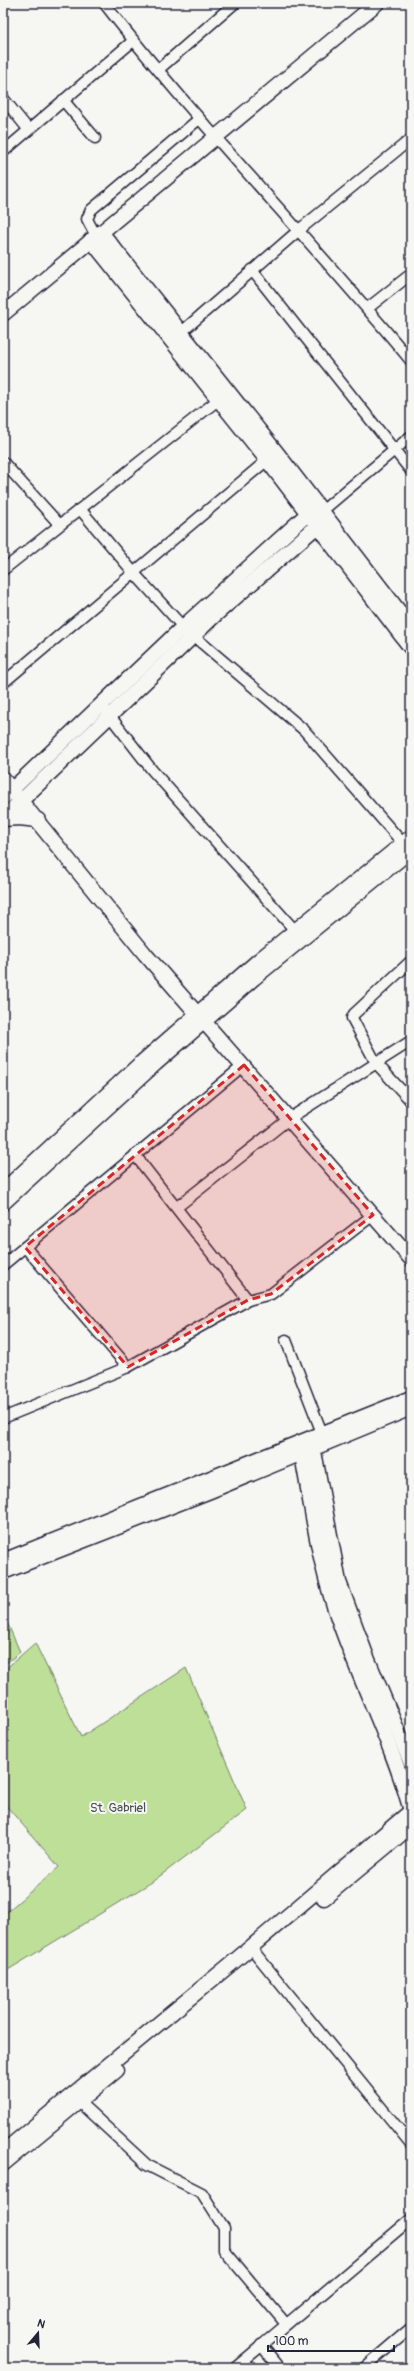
<svg xmlns="http://www.w3.org/2000/svg" width="414" height="2371" font-family="Pangolin,sans-serif">
<style>
.green{fill:#bedf98;stroke:#70806a}
.lines{fill:none;stroke-linecap:round;stroke-linejoin:round}
.street-casing{stroke:#22223b;stroke-width:13}
.secondary-casing{stroke:#22223b;stroke-width:17}
.street{stroke:#f6f6f2;stroke-width:10}
.secondary{stroke:#f6f6f2;stroke-width:14}
.marked{fill:#d62828;fill-opacity:0.2;stroke:#d62828;stroke-width:3;stroke-dasharray:8 5;stroke-linejoin:round}
.labels{text-anchor:middle;stroke-width:4;stroke-linejoin:round;paint-order:stroke}
.park-label{font-size:13px;fill:#495152;stroke:#f6f6f2}
</style>
<rect width="100%" height="100%" fill="#f6f6f2"/>
<filter id="ink" filterUnits="userSpaceOnUse"><feTurbulence type="fractalNoise" baseFrequency=".025" numOctaves="2"/><feDisplacementMap in="SourceGraphic" scale="8" xChannelSelector="R" yChannelSelector="G"/><feConvolveMatrix kernelMatrix="1 2 1 2 8 2 1 2 1" color-interpolation-filters="sRGB"/></filter>
<g filter="url(#ink)">
<g class="green">
<path d="M3,1613L20,1652L3,1666Z"/>
<path d="M35,1643L81,1737L186,1668L247,1810L152,1882L3,1973V1915L59,1867L3,1802V1671Z"/>
</g>
<g class="lines">
<g class="street-casing">
<g id="street">
<path d="M104,3C200,127 311,239 411,361"/>
<path d="M159,69L235,3"/>
<path d="M3,98L28,129"/>
<path d="M63,100L95,138"/>
<path d="M3,152L133,41"/>
<path d="M96,236L87,219L91,210L199,119"/>
<path d="M252,270L411,471"/>
<path d="M368,308L411,274"/>
<path d="M177,336L299,230L411,139"/>
<path d="M3,462L59,524"/>
<path d="M80,509L134,573L183,627L304,730L407,848"/>
<path d="M322,511L411,436"/>
<path d="M3,570L223,396"/>
<path d="M3,683L272,456"/>
<path d="M106,711L152,770L299,935"/>
<path d="M411,961L354,1014L352,1018L376,1063L411,1101"/>
<path d="M135,1155L248,1300"/>
<path d="M177,1207L290,1118L411,1041"/>
<path d="M25,1247L128,1367"/>
<path d="M3,1265L244,1065"/>
<path d="M286,1340L322,1433"/>
<path d="M3,1418L128,1367L248,1300L271,1294L373,1215"/>
<path d="M256,1954L411,2144"/>
<path d="M79,2102L147,2165L202,2193L224,2228V2250L286,2324"/>
<path d="M261,2345L280,2368"/>
<path d="M235,2368L411,2219"/>
<path d="M364,2368L411,2328"/>
</g>
</g>
<g class="secondary-casing">
<g id="secondary">
<path d="M101,232L277,453L411,627"/>
<path d="M91,240L267,460L411,648"/>
<path d="M3,314L377,3"/>
<path d="M3,779L145,954L411,1259"/>
<path d="M3,798L183,627L314,508"/>
<path d="M3,818L215,615L324,520"/>
<path d="M3,819L19,818L38,820"/>
<path d="M3,1191L140,1064L259,960L411,837"/>
<path d="M3,1203L155,1064L254,978L411,850"/>
<path d="M312,1441L339,1582L366,1655L411,1763"/>
<path d="M300,1445C311,1500 317,1555 335,1609C357,1677 392,1741 411,1811"/>
<path d="M3,1561L411,1398"/>
<path d="M3,1572L210,1491L411,1408"/>
<path d="M324,1898L411,1826"/>
<path d="M3,2152L237,1959L411,1811"/>
<path d="M3,2164L117,2070"/>
</g>
</g>
<use href="#street" class="street"/>
<use href="#secondary" class="secondary"/>
</g>
</g>
<path class="marked" d="M244,1065L373,1215L271,1294L248,1300L128,1367L25,1247Z"/>
<g class="labels">
<g class="park-label">
<text x="118" y="1812">St. Gabriel</text>
</g>
</g>
<rect width="414" height="2371" fill="none" stroke="#f6f6f2" stroke-width="16"/>
<rect x="8" y="8" width="398" height="2355" fill="none" stroke="#22223b" stroke-width="1.5" filter="url(#ink)"/>
<g transform="translate(38 2333) rotate(19)" stroke="#f6f6f2" stroke-width="3" paint-order="stroke">
<path d="M0-3L7 15L0 10L-7 15Z" fill="#22223b"/>
<text y="-6" font-size="11" font-weight="bold" text-anchor="middle" fill="#22223b">N</text>
</g>
<path d="M268 2345v6h126v-6" fill="none" stroke="#22223b" stroke-width="2"/>
<text x="274" y="2345" font-size="12" fill="#22223b" stroke="#f6f6f2" stroke-width="3" paint-order="stroke">100 m</text>
</svg>
